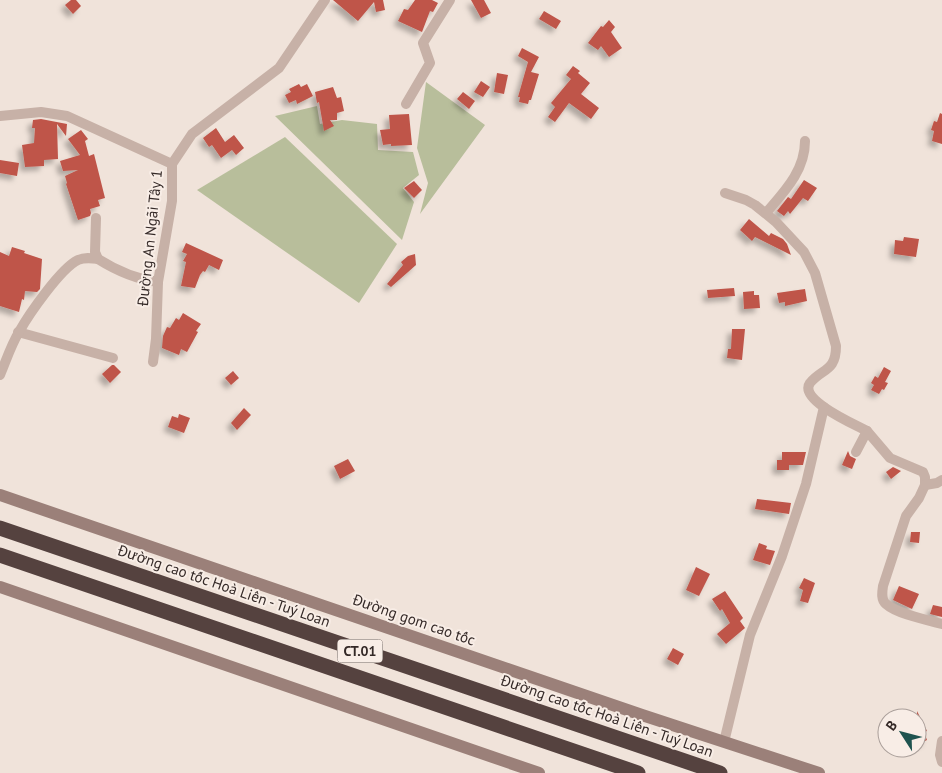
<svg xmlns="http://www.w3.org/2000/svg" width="942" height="773" font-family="'PT Sans',sans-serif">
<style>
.green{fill:#b8be9b}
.building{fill:#bf5449;filter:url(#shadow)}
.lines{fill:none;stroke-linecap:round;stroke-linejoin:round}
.minor{stroke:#c7b1a7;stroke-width:10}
.secondary{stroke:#9b8079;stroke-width:12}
.motorway{stroke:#55423f;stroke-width:15}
.labels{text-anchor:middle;stroke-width:4;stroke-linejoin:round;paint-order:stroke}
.shield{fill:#f8ede6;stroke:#6f6460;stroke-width:1}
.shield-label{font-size:14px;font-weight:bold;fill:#342927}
.street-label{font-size:15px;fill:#342927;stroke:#f8ede6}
</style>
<defs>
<filter id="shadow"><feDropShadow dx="-4.5" dy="4.5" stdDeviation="2.5" flood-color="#0004"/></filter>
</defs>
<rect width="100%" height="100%" fill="#f0e3da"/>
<g class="green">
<path d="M426,82L485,125L420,214L428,183L417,148Z"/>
<path d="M317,106L320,124L342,120L377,124L378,150L413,152L419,175L403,188L414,202L402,240L275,116Z"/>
<path d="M285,137L397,244L359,303L197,190Z"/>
</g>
<g class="building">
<path d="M71,0H76L81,6L73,14L65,5Z"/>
<path d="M333,0H383L385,10L376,12L374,2L358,21Z"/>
<path d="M415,0H432L438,3L433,12L430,11L422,32L398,21L404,9L408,10Z"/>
<path d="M471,0H484L491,13L481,18Z"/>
<path d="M544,11L561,21L556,29L539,19Z"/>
<path d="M609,20L615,27L611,32L622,48L609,57L601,46L598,50L588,43L601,26L603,27Z"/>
<path d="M522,48L539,57L531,72L539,74L531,100H529L528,104L519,102L520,97H518L528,62L518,56Z"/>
<path d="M573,66L580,71L578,73L590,83L581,94L599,108L591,119L569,103L555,122L548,117L555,107L551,103L571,79L566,75Z"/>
<path d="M497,73L508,75L504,94L494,92Z"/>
<path d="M481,81L490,87L483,97L474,92Z"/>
<path d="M299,84L301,87L307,84L313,96L297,104L296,100L289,103L285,95L291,92L289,89Z"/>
<path d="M333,87L337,98L341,97L344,111L337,113V120H330L334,126L324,131L319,102L317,103L315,92Z"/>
<path d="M463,92L475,101L469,109L457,99Z"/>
<path d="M940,113L942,114V144L932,141L934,131L931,130L934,121L937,122Z"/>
<path d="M409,114L412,145L391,146V144L383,145L380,130L390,129L389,115Z"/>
<path d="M41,119L67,124L66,136L57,124L58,159L44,160V166L25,167L22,145L34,143L35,128H32L33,120Z"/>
<path d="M216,128L225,142L234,135L244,148L236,155L232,150L221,158L212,145L209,147L203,138Z"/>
<path d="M81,130L88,139L85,141L89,156L94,154L105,198L98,200L100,206L90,209L91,213L90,216L78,220L66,184L67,183L65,176L78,170L63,171L60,161L80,155L68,139Z"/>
<path d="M0,160L19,163L17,176L0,173Z"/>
<path d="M804,180L817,188L808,201L803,198L790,214L788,211L784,216L777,211L788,197L791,199Z"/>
<path d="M414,181L422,190L414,198L404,188Z"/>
<path d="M749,219L769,236L771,233L783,239L787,244L791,255L755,237L752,241L740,230Z"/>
<path d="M904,237L919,239L916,257L894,254L895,240L903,241Z"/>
<path d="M186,243L223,260L219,270L209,265L205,272L203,271L200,275L195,288L181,286L186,262L183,261L187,254L182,252Z"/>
<path d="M12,247L25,251L24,253L42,259L40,289L37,292L25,291L24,300L22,299L19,312L0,306V252L9,256Z"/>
<path d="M415,254L416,265L391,287L387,284L403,265L401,262L408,256Z"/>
<path d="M734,288L735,296L708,298L707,290Z"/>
<path d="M805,289L807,301L785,306V302L779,303L777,293Z"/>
<path d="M754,291V295H759L760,308L744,309L743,292Z"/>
<path d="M183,313L201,324L196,331L198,332L187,352L181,349L179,355L162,348L163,336L167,327L170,328L176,318L179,320Z"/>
<path d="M732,329H745L742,360L727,358L728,349H731Z"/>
<path d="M112,365H114L121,372L110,383L102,374Z"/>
<path d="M884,367L891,371L885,382L888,383L884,390L882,389L879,394L871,390L874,385L871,383L875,376L878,378Z"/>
<path d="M233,371L239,378L231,385L225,378Z"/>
<path d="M244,408L251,415L237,430L231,423Z"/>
<path d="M179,414L190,418L184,433L168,427L172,416L178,418Z"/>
<path d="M848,451L850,456L856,459L852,469L842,465Z"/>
<path d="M782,452H806L803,465H789V470H777V460H782Z"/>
<path d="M348,459L355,471L340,479L334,466Z"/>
<path d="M893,467L901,471L891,479L886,472Z"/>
<path d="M757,499L791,503L789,514L755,509Z"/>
<path d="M911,532H920L919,543L910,542Z"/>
<path d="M759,543L767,546L766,549L775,551L770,565L753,560Z"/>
<path d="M696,567L710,574L699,596L686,590Z"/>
<path d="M804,578L815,583L808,603L800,601L803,590L799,588Z"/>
<path d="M899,586L919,594L912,609L893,600Z"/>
<path d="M725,591L743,618L740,621L745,628L726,644L717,634L730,623L722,609L720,611L712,599Z"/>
<path d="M933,605L942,607V617L930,614Z"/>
<path d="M673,648L684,654L678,665L667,659Z"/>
<path d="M917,711L927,731L924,732L927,740L917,745Z"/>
</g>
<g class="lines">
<g class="minor">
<path d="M406,104L430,63L423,43L450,0"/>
<path d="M0,116L41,112L67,116L172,164"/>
<path d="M725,193L746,200L755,205L776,222L804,252L815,273L836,346C836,372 822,368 810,383C798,400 856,425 867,431"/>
<path d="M766,213C784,192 805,171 805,141"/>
<path d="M98,259C117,271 135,279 158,282"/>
<path d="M18,332L113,358"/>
<path d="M153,362L156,339L158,282L172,201V164L192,134L279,68L325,0"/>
<path d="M0,375C6,361 11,345 19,332C29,314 61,268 78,260C85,257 91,258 98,259L95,252L96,218"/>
<path d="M856,452L867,431L890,458L923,472L925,477V485L919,498L906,516L883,586C882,593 881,600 886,604C897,614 927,620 942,624"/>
<path d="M925,485L937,483L942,480"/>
<path d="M942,741L940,755L942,762"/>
<path d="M724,742L750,635L782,556L806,484L824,407"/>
</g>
<g class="secondary">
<path d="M0,495L642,715L819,773"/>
<path d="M0,587L539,773"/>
</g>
<g class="motorway">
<path d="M0,528L720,773"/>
<path d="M0,555L638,773"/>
</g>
</g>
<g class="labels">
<rect class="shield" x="337.5" y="639.5" width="45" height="23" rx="4"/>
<g class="shield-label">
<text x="360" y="656">CT.01</text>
</g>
<g class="street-label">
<text transform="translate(150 238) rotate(-84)" y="5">Đường An Ngãi Tây 1</text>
<text transform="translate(224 586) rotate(19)" y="5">Đường cao tốc Hoà Liên - Tuý Loan</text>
<text transform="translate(414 620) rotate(19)" y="5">Đường gom cao tốc</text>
<text transform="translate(607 716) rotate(19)" y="5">Đường cao tốc Hoà Liên - Tuý Loan</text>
</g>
</g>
<g transform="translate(902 733) rotate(306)"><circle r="24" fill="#f8ede6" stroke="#aa9f9a"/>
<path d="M0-4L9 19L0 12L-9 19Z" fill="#1f534f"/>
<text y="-8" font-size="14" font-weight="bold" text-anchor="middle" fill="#342927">B</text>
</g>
</svg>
